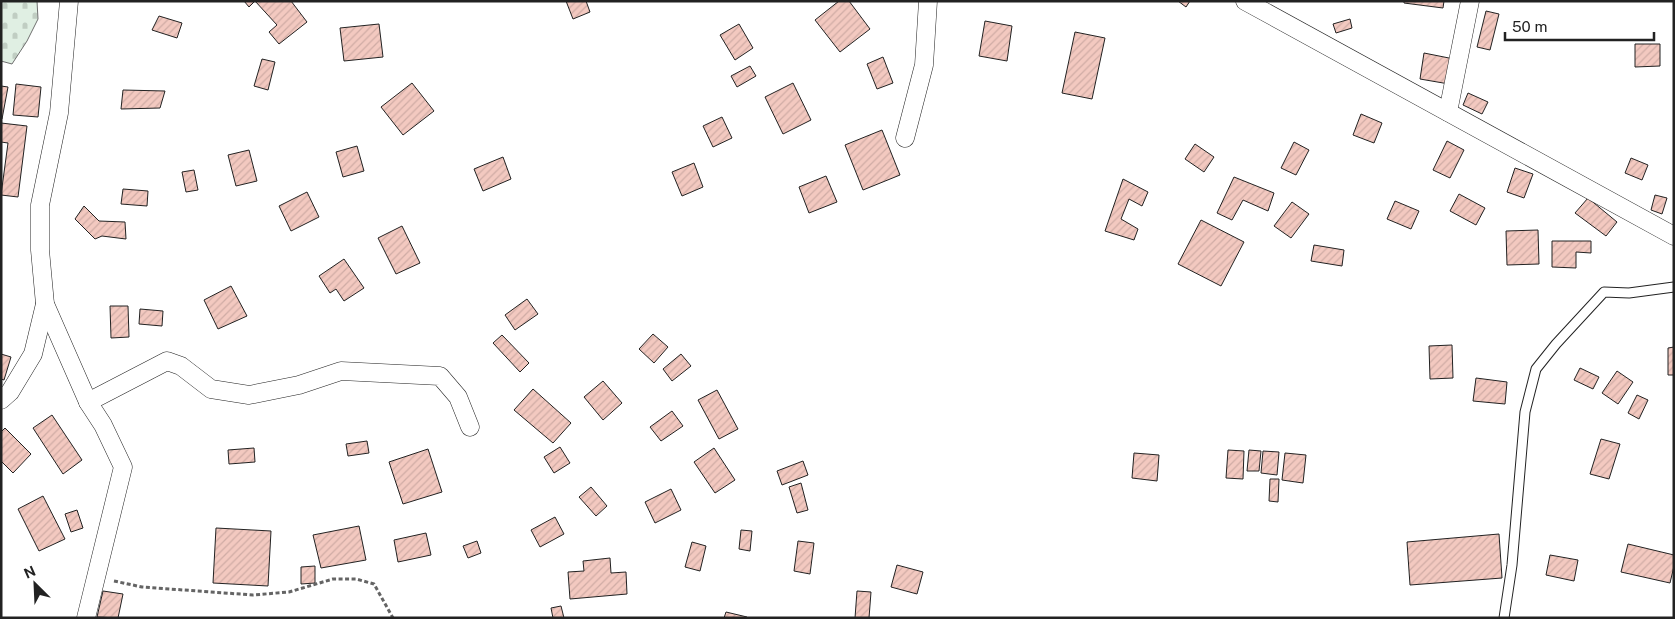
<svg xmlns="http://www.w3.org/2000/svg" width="1675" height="619" font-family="'Public Sans',sans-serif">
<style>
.cemetery{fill:url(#cemetery-stones);stroke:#6f6f6f}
.building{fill:url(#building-hatch);stroke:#222}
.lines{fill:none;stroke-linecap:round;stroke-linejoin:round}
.lane-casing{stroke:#222;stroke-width:11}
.street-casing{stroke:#222;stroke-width:19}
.path{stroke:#646464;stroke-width:3;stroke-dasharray:4 2.5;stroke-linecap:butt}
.lane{stroke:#fff;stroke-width:9}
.street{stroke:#fff;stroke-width:18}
</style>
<defs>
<pattern id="cemetery-stones" width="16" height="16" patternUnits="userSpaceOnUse" patternTransform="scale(1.25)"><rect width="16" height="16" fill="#e0efe3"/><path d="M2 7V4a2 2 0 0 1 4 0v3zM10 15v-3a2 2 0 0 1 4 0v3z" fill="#c0cdc2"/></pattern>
<pattern id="building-hatch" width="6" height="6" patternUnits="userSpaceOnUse" patternTransform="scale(1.25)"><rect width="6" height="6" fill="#f3c9c0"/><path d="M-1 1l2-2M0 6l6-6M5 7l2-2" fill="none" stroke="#d0aca5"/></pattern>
</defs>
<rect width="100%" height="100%" fill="#fff"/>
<path class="cemetery" d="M1,1H37L38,19L27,41L12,64L1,61Z"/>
<g class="building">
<path d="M244,1H255L249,7Z"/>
<path d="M255,1H291L307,22L279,44L269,32L277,25Z"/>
<path d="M566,1H586L590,12L573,19Z"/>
<path d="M839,1H849L870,29L840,52L815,20Z"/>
<path d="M1178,1H1190L1186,7Z"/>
<path d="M1404,1H1444L1443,8L1404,3Z"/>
<path d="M1486,11L1499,14L1490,50L1477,47Z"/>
<path d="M159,16L182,23L177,38L152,30Z"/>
<path d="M1350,19L1352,28L1336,33L1333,24Z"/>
<path d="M985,21L1012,26L1007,61L979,56Z"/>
<path d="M379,24L383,57L344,61L340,28Z"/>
<path d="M739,24L753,48L735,60L720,35Z"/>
<path d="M1075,32L1105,38L1092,99L1062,93Z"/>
<path d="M1635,44H1660V66L1635,67Z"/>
<path d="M1424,53L1454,59L1449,84L1420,79Z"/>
<path d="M883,57L893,83L877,89L867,64Z"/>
<path d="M262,59L275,62L268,90L254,86Z"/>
<path d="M750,66L756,76L737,87L731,76Z"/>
<path d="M412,83L434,111L403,135L381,107Z"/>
<path d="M793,83L811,120L783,134L765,97Z"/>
<path d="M16,84L41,87L38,117L13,115Z"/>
<path d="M1,86L8,87L2,119H1Z"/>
<path d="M123,90L165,91L160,108L121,109Z"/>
<path d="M1468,93L1488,102L1482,114L1463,105Z"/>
<path d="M1361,114L1382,123L1374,143L1353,135Z"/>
<path d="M722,117L732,138L713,147L703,126Z"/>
<path d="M1,123L27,126L18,197L1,195L8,143L1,142Z"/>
<path d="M882,130L900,175L863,190L845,145Z"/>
<path d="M1447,141L1464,150L1450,178L1433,170Z"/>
<path d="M1294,142L1309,150L1296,175L1281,168Z"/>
<path d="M1195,144L1214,157L1204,172L1185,159Z"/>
<path d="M357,146L364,171L343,177L336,152Z"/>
<path d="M249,150L257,181L236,186L228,155Z"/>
<path d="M503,157L511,179L483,191L474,169Z"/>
<path d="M1631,158L1648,165L1642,180L1625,173Z"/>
<path d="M694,163L703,187L682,196L672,172Z"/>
<path d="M1515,168L1533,174L1524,198L1507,192Z"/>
<path d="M194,170L198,190L186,192L182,172Z"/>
<path d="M826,176L837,202L809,213L799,187Z"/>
<path d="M1234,177L1274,193L1268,211L1243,200L1232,220L1217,213Z"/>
<path d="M1123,179L1148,192L1142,206L1129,199L1121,219L1138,229L1134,240L1105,231Z"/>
<path d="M123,189L148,191L147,206L121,204Z"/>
<path d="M307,192L319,217L291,231L279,206Z"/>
<path d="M1459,194L1485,208L1476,225L1450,211Z"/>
<path d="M1655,195L1667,198L1662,214L1651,210Z"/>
<path d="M1588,198L1617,222L1606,236L1575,213Z"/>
<path d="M1395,201L1419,211L1411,229L1387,219Z"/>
<path d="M1292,202L1309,214L1291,238L1274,226Z"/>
<path d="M84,206L99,221L125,222L126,239L102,236L95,239L75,219Z"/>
<path d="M1201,220L1244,242L1221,286L1178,264Z"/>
<path d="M402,226L420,263L396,274L378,238Z"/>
<path d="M1538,230L1539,264L1507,265L1506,231Z"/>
<path d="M1552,241H1591V253L1576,252V268L1552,267Z"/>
<path d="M1314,245L1344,250L1342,266L1311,261Z"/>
<path d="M344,259L364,288L344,301L336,289L330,293L319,276Z"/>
<path d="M231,286L247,316L218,329L204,300Z"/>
<path d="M527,299L538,314L515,330L505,315Z"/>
<path d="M110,306H128L129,337L111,338Z"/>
<path d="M140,309L163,311L162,326L139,324Z"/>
<path d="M653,334L668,347L654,363L639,349Z"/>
<path d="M502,335L529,363L520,372L493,343Z"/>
<path d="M1452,345L1453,378L1430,379L1429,346Z"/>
<path d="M1674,347V375H1668V348Z"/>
<path d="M1,354L11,357L4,380L1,379Z"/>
<path d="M681,354L691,366L672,381L663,369Z"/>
<path d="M1580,368L1599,377L1593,389L1574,380Z"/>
<path d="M1617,371L1633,382L1618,404L1602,393Z"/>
<path d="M1476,378L1507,382L1505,404L1473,401Z"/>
<path d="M603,381L622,403L603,420L584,397Z"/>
<path d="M533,389L571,423L553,443L514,410Z"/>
<path d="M717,390L738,429L719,439L698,400Z"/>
<path d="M1637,395L1648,400L1639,419L1628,413Z"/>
<path d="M672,411L683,426L661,441L650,427Z"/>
<path d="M52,415L82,460L63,474L33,428Z"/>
<path d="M5,428L31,454L13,473L1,461V432Z"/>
<path d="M1601,439L1620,444L1609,479L1590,474Z"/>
<path d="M367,441L369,453L348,456L346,444Z"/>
<path d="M560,447L570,463L554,473L544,457Z"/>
<path d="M254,448L255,462L229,464L228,450Z"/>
<path d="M714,448L735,480L715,493L694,462Z"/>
<path d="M428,449L442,492L403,504L389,462Z"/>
<path d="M1228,450L1244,451L1243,479L1226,478Z"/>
<path d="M1249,450L1261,451L1259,471H1247Z"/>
<path d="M1263,451L1279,452L1277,475L1261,473Z"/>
<path d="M1134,453L1159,455L1157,481L1132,478Z"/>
<path d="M1285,453L1306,455L1303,483L1282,480Z"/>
<path d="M803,461L808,475L782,485L777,471Z"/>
<path d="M1270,479H1279L1278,502L1269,501Z"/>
<path d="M801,483L808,510L797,513L789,487Z"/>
<path d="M591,487L607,506L596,516L579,497Z"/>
<path d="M671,489L681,510L655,523L645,502Z"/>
<path d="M43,496L65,539L39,551L18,509Z"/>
<path d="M77,510L83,528L71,532L65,514Z"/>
<path d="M555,517L564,534L540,547L531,530Z"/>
<path d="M359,526L366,560L321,568L313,535Z"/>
<path d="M216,528L271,531L268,586L213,583Z"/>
<path d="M741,530L752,531L750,551L739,549Z"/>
<path d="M426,533L431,555L398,562L394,540Z"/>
<path d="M1499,534L1502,578L1410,585L1407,542Z"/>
<path d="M477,541L481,553L468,558L463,546Z"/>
<path d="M798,541L814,543L810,574L794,571Z"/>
<path d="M692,542L706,546L700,571L685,567Z"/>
<path d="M1628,544L1674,555V566L1670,583L1621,572Z"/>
<path d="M1550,555L1578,560L1574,581L1546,575Z"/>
<path d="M610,558L611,573L626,572L627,594L570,599L568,572L584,571L583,561Z"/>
<path d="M897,565L923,572L917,594L891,587Z"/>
<path d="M315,566V583L301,584V567Z"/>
<path d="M103,591L123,594L118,618L97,617Z"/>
<path d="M857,591L871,592L869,618H855Z"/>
<path d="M561,606L564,618H553L551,608Z"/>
<path d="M726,612L747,617V618H724Z"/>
</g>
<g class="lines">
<g class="lane-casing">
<path id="lane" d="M1504,618L1512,565L1525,412L1536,369L1556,344L1604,292L1629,293L1674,287"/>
</g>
<g class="street-casing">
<g id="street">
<path d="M69,1L59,113L40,205V250L45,304L88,402L103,425L123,467L86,618"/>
<path d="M1245,1L1674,236"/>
<path d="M1448,112L1470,1"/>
<path d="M905,138L924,65L928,1"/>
<path d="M1,400L10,392L33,354L45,304"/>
<path d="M88,402L167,361L181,366L211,389L249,395L299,385L341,371L440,376L458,397L470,427"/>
</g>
</g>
<path class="path" d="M114,581L142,587L253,595L289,592L333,579H356L374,584L393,618"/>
<use href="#lane" class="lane"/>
<use href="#street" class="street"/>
</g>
<rect width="1675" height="619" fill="none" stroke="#222222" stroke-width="5"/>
<g transform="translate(35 584) rotate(336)" stroke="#ffffff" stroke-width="4" paint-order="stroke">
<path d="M0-4L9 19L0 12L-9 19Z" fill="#222222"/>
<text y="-8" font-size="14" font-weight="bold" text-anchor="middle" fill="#222222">N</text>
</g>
<path d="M1505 32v8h149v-8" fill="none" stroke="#222222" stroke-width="2.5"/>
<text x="1512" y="32" font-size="15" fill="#222222" stroke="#ffffff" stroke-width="4" paint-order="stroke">50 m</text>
</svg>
